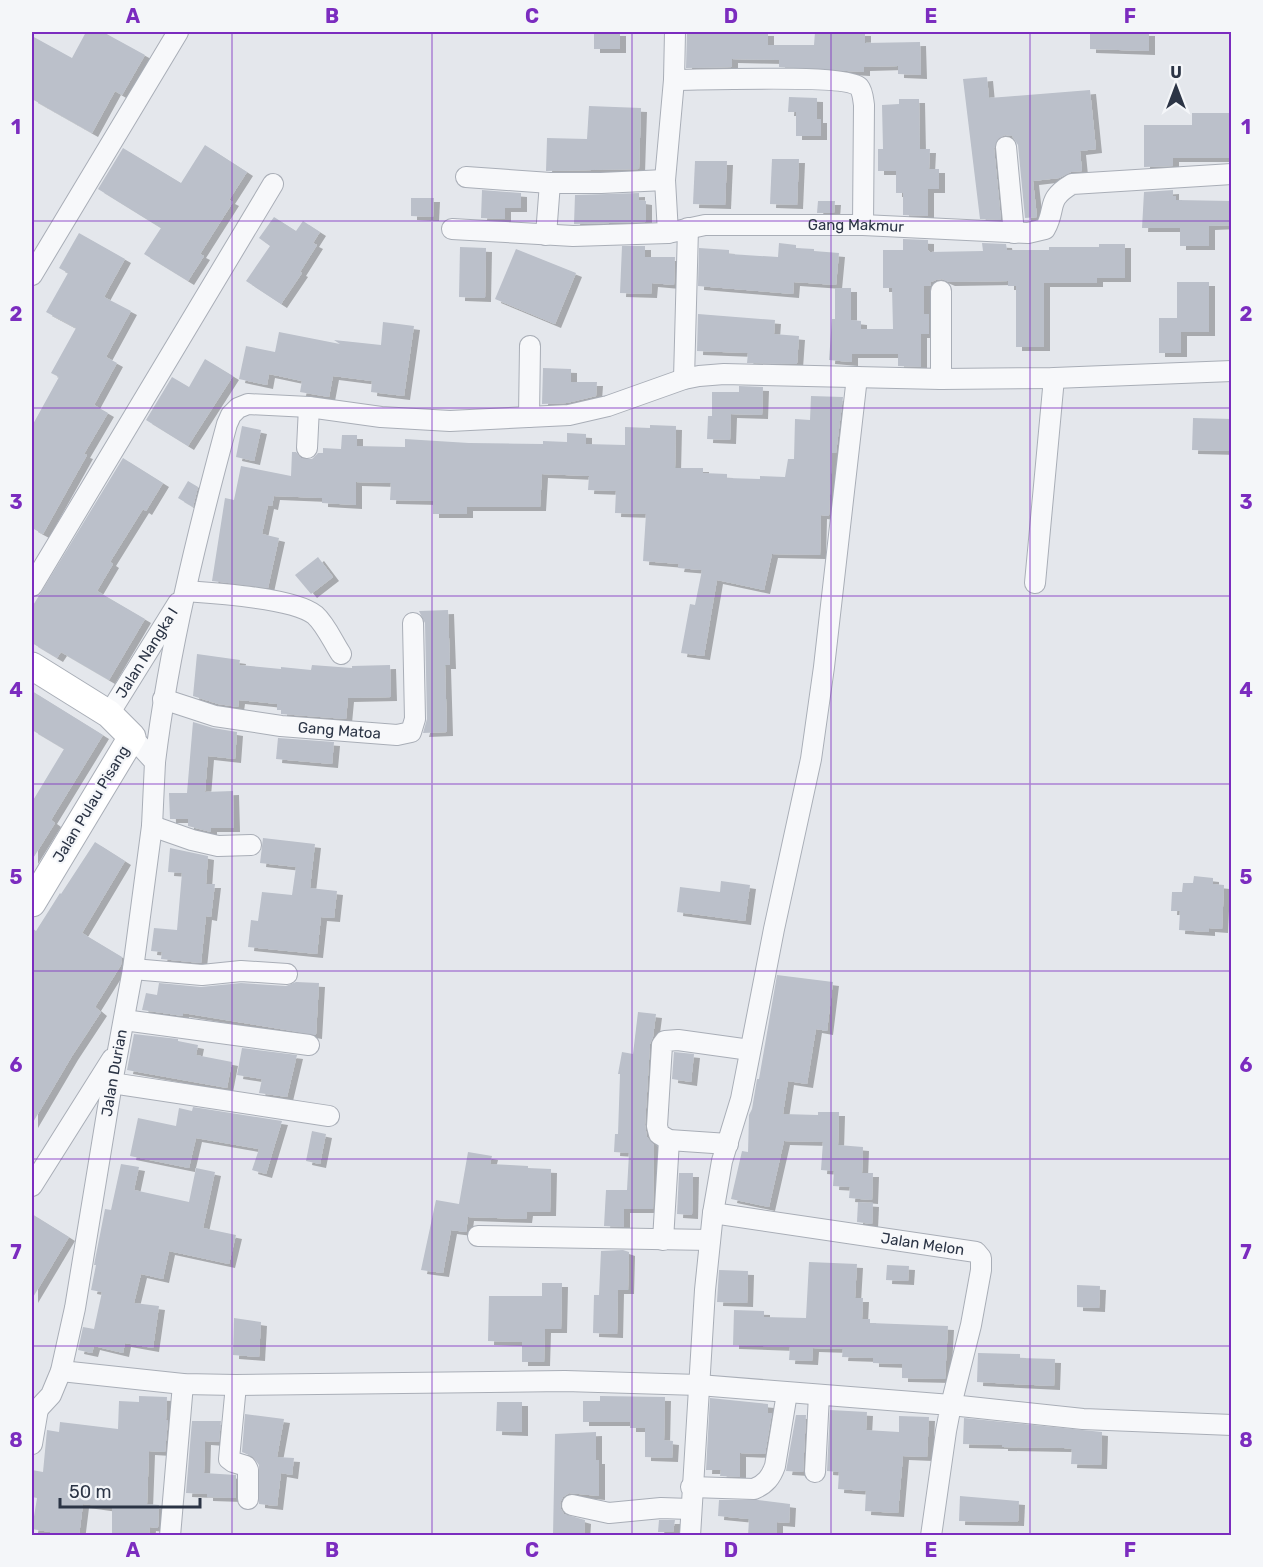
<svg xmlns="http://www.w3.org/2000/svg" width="1263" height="1567" font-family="Rubik,sans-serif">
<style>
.building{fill:#bbc0ca;filter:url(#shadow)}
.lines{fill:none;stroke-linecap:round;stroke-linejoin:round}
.street-casing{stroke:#a9aeb7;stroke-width:22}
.secondary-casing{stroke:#a9aeb7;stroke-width:29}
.street{stroke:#f7f8fa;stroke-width:20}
.secondary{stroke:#fff;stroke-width:27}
.grid{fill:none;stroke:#7b2cbf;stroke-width:1.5;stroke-opacity:0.55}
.labels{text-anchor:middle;stroke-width:4.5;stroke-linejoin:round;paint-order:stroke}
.street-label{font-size:15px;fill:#2b3445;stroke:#f4f6f9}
.neatline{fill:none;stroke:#7b2cbf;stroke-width:2}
.grid-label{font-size:20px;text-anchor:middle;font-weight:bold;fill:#7b2cbf}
</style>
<defs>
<filter id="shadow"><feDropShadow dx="6" dy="4" stdDeviation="0" flood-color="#0004"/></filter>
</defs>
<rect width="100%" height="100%" fill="#e4e7ec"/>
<g class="building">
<path d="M86,32H103L145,55L122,95L115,91L92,133L32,99V36L72,58Z"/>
<rect x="594" y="32" width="26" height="17"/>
<path d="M687,32H768V45H814L815,32H865V43L920,42L921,75L898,74V66L864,67V72L779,67V60L732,59V67L686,68Z"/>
<path d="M1090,32H1149V51L1090,49Z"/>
<path d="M987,77L989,98L1090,90L1096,149L1080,151L1082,171L1071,172L1059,178L1033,181L1037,217L1025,218L1018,145L1012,136L1005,135L999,138L994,148L1001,220L980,219L963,79Z"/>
<path d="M789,97L817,98V119H821V136H796V112H788Z"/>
<path d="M899,99H919L920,149H930L929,169H939V189H928V216L903,215V193H896V171H878V149H883L882,105L899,104Z"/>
<path d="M589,106L641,108L639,169L546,171L547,138L587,139Z"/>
<path d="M1192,113H1232V158H1173V166L1144,167V125H1192Z"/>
<path d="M205,145L247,172L229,200L233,202L200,254L204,256L188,281L144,254L161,228L98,189L123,148L181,183Z"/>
<path d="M772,159H799L797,205L770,204Z"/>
<path d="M695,161H727L725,205L693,204Z"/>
<path d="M482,190L521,193V208H505V219L481,218Z"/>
<path d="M1173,190V196H1176V200L1232,201V225L1209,226V246H1180V228H1142L1144,192Z"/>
<path d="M639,193V200L646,201V222L574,224L575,195Z"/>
<path d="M411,198H434L433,217L411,216Z"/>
<path d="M818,201H835L834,213H817Z"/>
<path d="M274,217L296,231L303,221L320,232L313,243L317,245L300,272L302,273L281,304L246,281L270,246L259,238Z"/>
<path d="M79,233L125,259L104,297L131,311L106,357L117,363L94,405L108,413L84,454L87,455L43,534L32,528V426L59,377L51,373L76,328L46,312L68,273L59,268Z"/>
<path d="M903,239L928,240V250L930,252L983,251L982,243L1006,244L1007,250H1049V247H1099V244H1125V278H1097V283H1044V347H1016V286H1008V281L949,282L942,279L936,280L931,282L930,286H924V314H929V334H921V367L898,366V354H852V362L829,360L832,319H835V288H851V320L861,321V329H893L892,288H883V250H903Z"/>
<path d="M779,243L796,245V248L814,249V251L839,253L836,285L794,282L793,294L698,286L699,248L729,250V254L778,257Z"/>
<path d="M622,246H645V257H675L674,285L652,283L651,294L620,293Z"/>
<path d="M460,247L486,248L485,298L459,297Z"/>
<path d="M516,249L576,273L555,324L495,299Z"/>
<path d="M1177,282H1209V332H1181V353H1159V318H1177Z"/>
<path d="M698,314L775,320L774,334L799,336L797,364L747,363L748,353L697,351Z"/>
<path d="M383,322L414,326L404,396L371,392L372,381L333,376L329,397L300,392L302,381L269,374L267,385L239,379L246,346L275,352L279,332L340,344L334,340L381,345Z"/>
<path d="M205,359L233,376L188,446L146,420L172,377L189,387Z"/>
<path d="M543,368L571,369V382H597L596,396L567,403L542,404Z"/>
<path d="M739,386L763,387L762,415L731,414L730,440L707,439L708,416H712V392H739Z"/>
<path d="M811,396L843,397L836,453H832L829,516L821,515L820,555L772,554L764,590L717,580L704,656L681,653L690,604L695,605L702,570L678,568L679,564L643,561L646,514L615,513L616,491L588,490L589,476L542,474L540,507H467V514H433V501L390,500L391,483L356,482V505L322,503V498L274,496L272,506L268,505L262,534L279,538L268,588L212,581L225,498L234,500L241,466L291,476L292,452H296L301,458L312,459L318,453H323V448L341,449L342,435H357V446L405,447V439L469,443L543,444V441L567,442V433L586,434V444L625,445V427L650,428V425L676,426L675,468H703V473L727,474V478L760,479V476L785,477L788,459H794L795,419L810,420Z"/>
<path d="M1193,418L1232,419V451L1192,450Z"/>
<path d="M242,426L261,430L254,461L236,457Z"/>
<path d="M123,458L163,483L146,511L143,509L110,562L113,564L97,591L145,619L109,680L61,652L57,658L32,643V607Z"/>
<path d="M188,481L198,487L193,507L178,498Z"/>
<path d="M318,557L333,577L311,594L295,575Z"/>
<path d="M448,610L450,665H445L447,732L423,733L427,719L425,623L419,611Z"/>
<path d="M197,654L240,660L239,665L281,669V667L311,670L312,665L352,668V666L390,665L391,697L348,698L346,719L281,714V710H277V704L239,700L238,707L218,704L193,696Z"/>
<path d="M32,691L103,735L51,820L55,823L32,860V802L64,749L32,730Z"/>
<path d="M193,722L213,728L237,732L235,759L208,756L205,792L233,791L234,828H211V832L188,826V819H170L169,793H187Z"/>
<path d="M278,738L334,742L332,764L276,759Z"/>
<path d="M263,838L315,844L310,888L337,891L334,918L321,917L317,954L248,947L251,920L258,921L262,892L292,895L296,867L260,863Z"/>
<path d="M95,842L125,861L82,933L122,957L121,965L95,1007L101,1012L72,1056L32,1124V928L36,931L60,893L61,894Z"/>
<path d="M170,848L208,856L206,884H215L211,917L206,916L201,963L161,959L162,952L151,951L154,928L177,930L182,873L168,872Z"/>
<path d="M1194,876L1213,878V884L1224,885L1222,929L1209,928V932L1179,930L1180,911H1171L1172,892H1182L1183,883H1193Z"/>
<path d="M721,881L750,885L745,921L677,912L680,887L720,892Z"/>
<path d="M777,975L833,982L827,1031L816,1029L807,1084L788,1081L783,1114L818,1115V1112H839L838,1145L863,1147L862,1173H873L872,1200L849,1198L850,1187L833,1186L834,1171L821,1170L823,1142L784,1141L769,1207L731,1199L742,1151L748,1152L749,1115L752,1109L757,1079H759Z"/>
<path d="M296,982L319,983L316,1035L183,1013V1016L142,1010L146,993L157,995L159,983L201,987L241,983L286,986Z"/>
<path d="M638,1012L656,1014L653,1037L650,1044L645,1125L647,1137L654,1145L653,1209H624V1227L604,1226L606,1190H627L629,1153L614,1152L615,1134H618L620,1074H618L622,1052L633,1054Z"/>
<path d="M134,1034L178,1039V1041L198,1045L196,1055L232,1062L227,1088L127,1070Z"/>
<path d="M242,1048L297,1055L287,1097L259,1093L262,1079L237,1075Z"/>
<path d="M674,1052L694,1054L691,1082L672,1079Z"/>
<path d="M193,1107L282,1121L266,1174L252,1170L259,1149L196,1138L189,1168L130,1156L138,1118L176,1126L179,1108L192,1111Z"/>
<path d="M312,1131L326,1134L320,1164L306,1161Z"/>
<path d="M468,1152L492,1156L490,1164L528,1166V1168L551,1169L550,1212H527L526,1219L468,1217L466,1232L451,1230L443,1273L421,1270L436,1200L459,1204Z"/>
<path d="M121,1164L139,1167L134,1190L189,1202L196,1168L215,1172L203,1228L236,1235L229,1264L169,1251L163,1279L141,1274L134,1303L159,1306L153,1348L125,1343L123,1353L94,1346L92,1353L78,1350L83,1327L94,1329L102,1292L91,1290L96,1265H94L105,1209L111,1210Z"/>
<path d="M679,1173H693L692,1215L677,1214Z"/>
<path d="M858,1202L873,1203L872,1224L857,1222Z"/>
<path d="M32,1214L69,1237L32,1299Z"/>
<path d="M623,1250L629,1252L628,1290H618L617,1334L593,1333L594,1295H599L601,1251Z"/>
<path d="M809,1262L857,1264L855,1298H863L862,1319H870V1323L948,1326L945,1379L902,1378V1364L873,1363V1358L842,1357L843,1349L813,1348L812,1361L789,1360L790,1347L733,1345L734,1310L764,1311V1317L806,1318Z"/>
<path d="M887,1265L909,1266L908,1281L886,1280Z"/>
<path d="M719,1270L748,1271L747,1303L717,1302Z"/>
<path d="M542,1283H562L561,1329H545L544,1362H522V1342L488,1341L489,1296H542Z"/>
<path d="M1077,1285L1100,1286L1099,1308L1077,1307Z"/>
<path d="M234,1318L261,1322L259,1357L233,1355Z"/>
<path d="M978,1353L1020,1354V1358L1055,1359L1054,1386L977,1382Z"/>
<path d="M139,1396L167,1397L166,1420H168L165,1452L149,1451L147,1504L159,1505L158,1528L150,1527L149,1536H112V1508L83,1504L79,1536H50V1532L32,1529L37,1498L32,1497V1470L43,1472L47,1430L59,1432L60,1422L118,1429L119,1401L139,1402Z"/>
<path d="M600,1396L665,1397L664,1440L673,1441L672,1458L645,1457V1428H630V1422H583V1401H600Z"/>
<path d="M710,1398L768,1404V1413H772L765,1454L740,1453V1477L720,1476L721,1470H706Z"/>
<path d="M497,1402H522V1432L496,1431Z"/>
<path d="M830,1410L867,1412L866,1430L899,1432V1416L929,1417L927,1457L903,1456L898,1513L865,1511L866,1491L838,1489L839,1472L827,1471Z"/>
<path d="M245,1414L284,1419L277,1457L294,1458L292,1475L281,1473L277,1506L259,1504V1465L253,1457L242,1452Z"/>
<path d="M796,1415H806L803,1472L786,1471Z"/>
<path d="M964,1418L1102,1432L1101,1465L1071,1464L1072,1449L1064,1448L1002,1447V1445L963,1444Z"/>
<path d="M192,1421H221L219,1442L205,1441L204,1473L236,1475V1498L207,1497V1494L186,1493Z"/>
<path d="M596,1432V1460H599V1496L569,1493L563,1497L560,1503L561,1509L564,1514L585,1520L584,1536H553L555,1434Z"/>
<path d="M960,1496L1019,1501L1018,1522L959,1521Z"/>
<path d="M719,1500H758L790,1504L789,1523L777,1522V1536H748L749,1519L718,1516Z"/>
<path d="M659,1520H675L673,1532H658Z"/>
</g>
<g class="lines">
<g class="street-casing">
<g id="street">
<path d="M674,80C701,80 846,74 859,87C863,92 863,99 864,105L863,225"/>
<path d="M1006,147L1014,233"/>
<path d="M466,177L550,183H601L665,180"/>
<path id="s1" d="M452,229L573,236L668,233L705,225H863L1028,233L1045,229C1057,208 1045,200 1072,184L1232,174"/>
<path d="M668,233L665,180L674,80L675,32"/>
<path d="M546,235L550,183"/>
<path d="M32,275L178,32"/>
<path d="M941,291V379"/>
<path d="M684,379L688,228"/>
<path d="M529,417L530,346"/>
<path d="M307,448L309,407"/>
<path d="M1035,583L1054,378"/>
<path d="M32,586L273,184"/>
<path d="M186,591C215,593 294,598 315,615C326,625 333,642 341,654"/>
<path id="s2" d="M163,699L215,716L281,726L397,735L411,732L415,719L413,623"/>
<path id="s3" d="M109,714L178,603"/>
<path d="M155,762C169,648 197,535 227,424L231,415L238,408L248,404L309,407L381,417L450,421L569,415L608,406L684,379L699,376L724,374L941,379L1054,378L1232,371"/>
<path d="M152,826L192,840L218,846L251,845"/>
<path d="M133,969L202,975L241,971L287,974"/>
<path d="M124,1020L309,1045"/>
<path d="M112,1083L329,1116"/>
<path d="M728,1144L669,1140L659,1134L657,1126L662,1045L665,1041L678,1040L750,1050"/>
<path d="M32,1186L112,1059"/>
<path id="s4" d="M713,1213L976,1252L981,1258V1270L971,1325L951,1405L1083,1419L1232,1425"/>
<path d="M478,1236L710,1240"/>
<path d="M663,1240L669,1140"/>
<path d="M61,1371L183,1384L236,1385L565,1381L699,1385L951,1405L946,1431L931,1536"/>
<path d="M236,1385L229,1459L233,1462L246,1466L248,1470V1499"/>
<path id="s5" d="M38,1409L51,1395L61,1371L75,1308L112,1083L133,969L152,826L155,762L132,737"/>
<path d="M32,1444L38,1409"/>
<path d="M815,1472L819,1395"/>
<path d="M691,1487L754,1489C766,1484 771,1477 775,1466L787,1393"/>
<path d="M572,1505L609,1513L661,1508L690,1509"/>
<path d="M170,1536L183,1384"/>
<path d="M690,1536L705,1290L713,1213L722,1161L741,1099L774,929L811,759L824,667L857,377"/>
</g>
</g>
<g class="secondary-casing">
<path id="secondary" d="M32,666L109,714L132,737L32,903"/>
</g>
<use href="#street" class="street"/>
<use href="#secondary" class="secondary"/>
</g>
<path class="grid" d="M232,32V1536M432,32V1536M632,32V1536M831,32V1536M1030,32V1536M32,221H1232M32,408H1232M32,596H1232M32,784H1232M32,971H1232M32,1159H1232M32,1346H1232"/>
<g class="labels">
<g class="street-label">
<text dy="5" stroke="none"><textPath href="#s1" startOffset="405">Gang Makmur</textPath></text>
<text dy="5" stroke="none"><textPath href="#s3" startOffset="72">Jalan Nangka I</textPath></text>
<text dy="5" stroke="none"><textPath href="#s2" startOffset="180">Gang Matoa</textPath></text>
<text transform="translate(91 804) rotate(-59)" y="5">Jalan Pulau Pisang</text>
<text dy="5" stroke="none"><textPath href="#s5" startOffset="348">Jalan Durian</textPath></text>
<text dy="5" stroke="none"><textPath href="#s4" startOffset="212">Jalan Melon</textPath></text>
</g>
</g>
<rect width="1263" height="1567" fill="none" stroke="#f4f6f9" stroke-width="66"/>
<g transform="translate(1176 87)" stroke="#f4f6f9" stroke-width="4.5" paint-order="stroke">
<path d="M0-4.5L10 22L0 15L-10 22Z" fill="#2b3445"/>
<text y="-9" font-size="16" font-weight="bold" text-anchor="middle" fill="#2b3445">U</text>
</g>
<path d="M60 1498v9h140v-9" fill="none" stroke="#2b3445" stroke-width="3"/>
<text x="69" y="1498" font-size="18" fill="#2b3445" stroke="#f4f6f9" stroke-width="4.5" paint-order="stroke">50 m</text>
<rect x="33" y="33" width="1197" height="1501" class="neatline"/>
<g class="grid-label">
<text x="133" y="23">A</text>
<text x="332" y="23">B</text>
<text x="532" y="23">C</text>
<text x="731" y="23">D</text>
<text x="931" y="23">E</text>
<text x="1130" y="23">F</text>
<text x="16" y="134">1</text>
<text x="1246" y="134">1</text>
<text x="16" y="321">2</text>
<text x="1246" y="321">2</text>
<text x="16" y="509">3</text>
<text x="1246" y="509">3</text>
<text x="16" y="697">4</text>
<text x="1246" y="697">4</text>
<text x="16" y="884">5</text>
<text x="1246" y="884">5</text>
<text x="16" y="1072">6</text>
<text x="1246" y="1072">6</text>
<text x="16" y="1259">7</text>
<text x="1246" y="1259">7</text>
<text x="16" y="1447">8</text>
<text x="1246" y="1447">8</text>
<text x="133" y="1557">A</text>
<text x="332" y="1557">B</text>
<text x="532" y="1557">C</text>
<text x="731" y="1557">D</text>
<text x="931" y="1557">E</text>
<text x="1130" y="1557">F</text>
</g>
</svg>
